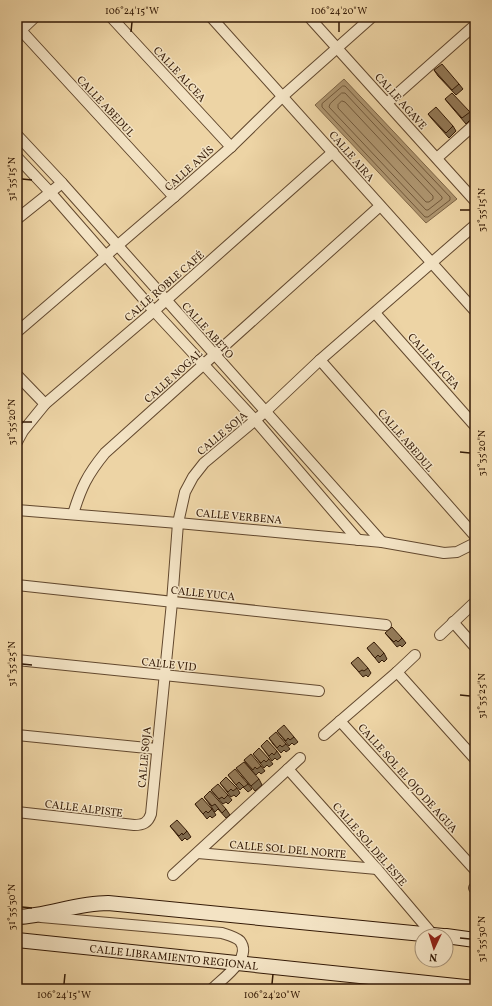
<svg xmlns="http://www.w3.org/2000/svg" width="492" height="1006" font-family="Vollkorn,serif">
<style>
.water{fill:#ae956f;stroke:#7d6445}
.lines{fill:none;stroke-linecap:round;stroke-linejoin:round}
.shore{stroke:#71583a;stroke-width:1}
.street-casing{stroke:#62482e;stroke-width:12}
.secondary-casing{stroke:#341a06;stroke-width:16}
.street{stroke:#f3e3c4;stroke-width:10}
.secondary{stroke:#f3e3c4;stroke-width:14}
.wall{fill:#7f6a4d;stroke:#341a06}
.building{fill:#947b59;stroke:#341a06}
.ticks{fill:none;stroke:#341a06;stroke-width:1.5}
.labels{text-anchor:middle;stroke-width:3;stroke-linejoin:round;paint-order:stroke}
.street-label{font-size:11px;fill:#341a06;stroke:#f3e3c4}
.neatline{fill:none;stroke:#341a06;stroke-width:1.5}
.ticks-label{font-size:10px;text-anchor:middle;fill:#341a06}
</style>
<rect width="100%" height="100%" fill="#edd4a5"/>
<filter id="stains"><feTurbulence type="fractalNoise" baseFrequency=".005" numOctaves="4"/><feColorMatrix values="0 0 0 0 .2 0 0 0 0 .09 0 0 0 0 .02 0 0 0 .5 -.17"/></filter>
<radialGradient id="worn" r=".72"><stop offset=".6" stop-color="#630" stop-opacity="0"/><stop offset="1" stop-color="#630" stop-opacity=".3"/></radialGradient>
<path class="water" d="M344,79L457,199L426,223L315,105Z"/>
<g class="lines">
<g class="shore">
<path d="M343,86H345L450,197V200L428,217H425L322,107V104Z"/>
<path d="M342,93H345L442,197V199L428,210H426L329,107L330,104Z"/>
<path d="M342,101L345,102L433,196V199L429,202H426L338,108V105Z"/>
</g>
<g class="street-casing">
<g id="street">
<path d="M111,17L231,147"/>
<path d="M211,17L475,311"/>
<path d="M309,17L475,201"/>
<path d="M17,26L174,197"/>
<path d="M17,34L35,17"/>
<path d="M387,103L475,25"/>
<path d="M17,135L62,183L382,542"/>
<path d="M17,157L50,192L154,311L255,420L358,540"/>
<path d="M437,158L475,124"/>
<path d="M17,219L62,183"/>
<path d="M375,313L475,426"/>
<path d="M17,332L174,197L231,147L283,96L372,17"/>
<path d="M320,360L475,536"/>
<path d="M17,375L45,404"/>
<path d="M17,442L23,431L45,404L154,311L333,152"/>
<path d="M17,510L178,523L382,542L444,553L457,552L475,543"/>
<path d="M73,514C81,488 87,475 105,453L380,206"/>
<path d="M17,585L386,625"/>
<path d="M453,622L475,647"/>
<path d="M440,635L475,602"/>
<path d="M17,660L319,691"/>
<path d="M397,672L475,759"/>
<path d="M340,721L475,870"/>
<path d="M17,735L157,749"/>
<path d="M324,735L397,672L415,655"/>
<path d="M288,769L377,869L433,935"/>
<path d="M17,812L134,825C143,825 148,823 151,814L172,602L178,523L185,492L193,477L204,463L266,411L320,360L475,225"/>
<path d="M198,853L377,869"/>
<path d="M173,875L300,758"/>
<path d="M474,888L475,887"/>
<path d="M41,917L222,933C228,935 236,937 240,941C253,958 222,979 212,989"/>
</g>
</g>
<g class="secondary-casing">
<g id="secondary">
<path d="M17,917C48,916 76,903 108,903L443,936"/>
<path d="M446,936L475,940"/>
<path d="M17,940L475,988"/>
</g>
</g>
<use href="#street" class="street"/>
<use href="#secondary" class="secondary"/>
</g>
<g class="wall">
<path d="M434,70L459,84L463,89L456,95L438,76Z"/>
<path d="M445,99L470,112L473,117L466,124L449,104Z"/>
<path d="M428,114L453,126L456,131L449,138L432,119Z"/>
<path d="M385,633L402,638L406,643L402,647L400,645L397,647Z"/>
<path d="M367,648L384,653L387,659L384,662L382,660L379,663Z"/>
<path d="M351,663L368,668L371,673L368,677L366,675L363,677Z"/>
<path d="M277,731L294,737L298,742L294,745L292,743L289,746Z"/>
<path d="M269,738L286,744L290,749L286,752L284,750L281,753L273,744Z"/>
<path d="M261,746L277,751L281,757L277,760L275,758L272,761Z"/>
<path d="M253,754L269,759L273,764L269,767L267,765L264,768Z"/>
<path d="M244,760L261,766L265,771L261,774L259,772L256,775L248,766Z"/>
<path d="M236,768L259,779L262,785L255,791Z"/>
<path d="M228,775L248,784L252,789L248,792L243,787L240,790Z"/>
<path d="M220,783L237,788L240,793L236,797L234,795L231,797Z"/>
<path d="M211,790L228,795L232,800L228,804L226,802L223,804L215,795Z"/>
<path d="M204,797L226,809L230,815L226,818L218,809L215,812Z"/>
<path d="M195,804L212,809L216,815L212,818L210,816L207,819Z"/>
<path d="M170,826L187,831L191,837L187,840L185,838L182,841Z"/>
</g>
<g class="building">
<path d="M442,64L459,84L452,90L434,70Z"/>
<path d="M452,93L470,112L462,118L445,99Z"/>
<path d="M436,107L453,126L446,133L428,114Z"/>
<path d="M392,627L402,638L398,642L396,640L394,642L385,633Z"/>
<path d="M374,642L384,653L380,657L378,655L375,658L367,648Z"/>
<path d="M358,657L368,668L364,671L362,670L359,672L351,663Z"/>
<path d="M284,725L294,737L290,740L288,738L286,741L277,731Z"/>
<path d="M276,732L286,744L282,747L280,745L277,748L269,738Z"/>
<path d="M267,740L277,751L274,755L272,753L269,756L261,746Z"/>
<path d="M259,748L269,759L266,762L264,760L261,763L253,754Z"/>
<path d="M251,754L261,766L257,769L255,767L253,770L244,760Z"/>
<path d="M244,762L259,779L251,786L236,768Z"/>
<path d="M235,769L248,784L244,787L239,782L236,785L228,775Z"/>
<path d="M226,777L237,788L233,791L231,789L228,792L220,783Z"/>
<path d="M218,784L228,795L224,799L222,797L219,799L211,790Z"/>
<path d="M210,791L226,809L222,813L215,804L212,806L204,797Z"/>
<path d="M202,798L212,809L208,813L206,811L203,814L195,804Z"/>
<path d="M177,820L187,831L183,835L182,833L179,836L170,826Z"/>
</g>
<path class="ticks" d="M131,32L132,22M339,32V22M22,179L32,180M460,210H470M22,422H32M460,452L470,453M22,664L32,665M460,695L470,696M22,907L32,908M460,938L470,939M64,984L65,974M272,984L273,974"/>
<g class="labels">
<g class="street-label">
<text transform="translate(180 74) rotate(47)" y="4">CALLE ALCEA</text>
<text transform="translate(401 101) rotate(48)" y="4">CALLE AGAVE</text>
<text transform="translate(106 106) rotate(47)" y="4">CALLE ABEDUL</text>
<text transform="translate(352 156) rotate(49)" y="4">CALLE AIRA</text>
<text transform="translate(189 168) rotate(-42)" y="4">CALLE ANÍS</text>
<text transform="translate(164 286) rotate(-41)" y="4">CALLE ROBLE CAFÉ</text>
<text transform="translate(208 330) rotate(48)" y="4">CALLE ABETO</text>
<text transform="translate(434 361) rotate(48)" y="4">CALLE ALCEA</text>
<text transform="translate(173 376) rotate(-42)" y="4">CALLE NOGAL</text>
<text transform="translate(222 433) rotate(-40)" y="4">CALLE SOJA</text>
<text transform="translate(406 440) rotate(49)" y="4">CALLE ABEDUL</text>
<text transform="translate(239 516) rotate(5)" y="4">CALLE VERBENA</text>
<text transform="translate(203 593) rotate(6)" y="4">CALLE YUCA</text>
<text transform="translate(169 664) rotate(6)" y="4">CALLE VID</text>
<text transform="translate(144 757) rotate(-85)" y="4">CALLE SOJA</text>
<text transform="translate(408 778) rotate(48)" y="4">CALLE SOL EL OJO DE AGUA</text>
<text transform="translate(84 808) rotate(7)" y="4">CALLE ALPISTE</text>
<text transform="translate(370 844) rotate(49)" y="4">CALLE SOL DEL ESTE</text>
<text transform="translate(288 849) rotate(5)" y="4">CALLE SOL DEL NORTE</text>
<text transform="translate(174 957) rotate(6)" y="4">CALLE LIBRAMIENTO REGIONAL</text>
</g>
</g>
<rect width="492" height="1006" fill="none" stroke="#edd4a5" stroke-width="44"/>
<g transform="translate(434 948) rotate(184)"><circle r="19" fill="#f3e3c4" stroke="#a79378"/>
<path d="M0-3L7 15L0 10L-7 15Z" fill="#8f2418"/>
<text y="-6" font-size="11" font-weight="bold" text-anchor="middle" fill="#341a06">N</text>
</g>
<rect x="22" y="22" width="448" height="962" class="neatline"/>
<g class="ticks-label">
<text x="132" y="14">106°24'15"W</text>
<text x="339" y="14">106°24'20"W</text>
<text transform="translate(11 179) rotate(-90)" y="4">31°35'15"N</text>
<text transform="translate(481 210) rotate(-90)" y="4">31°35'15"N</text>
<text transform="translate(11 422) rotate(-90)" y="4">31°35'20"N</text>
<text transform="translate(481 453) rotate(-90)" y="4">31°35'20"N</text>
<text transform="translate(11 664) rotate(-90)" y="4">31°35'25"N</text>
<text transform="translate(481 696) rotate(-90)" y="4">31°35'25"N</text>
<text transform="translate(11 907) rotate(-90)" y="4">31°35'30"N</text>
<text transform="translate(481 939) rotate(-90)" y="4">31°35'30"N</text>
<text x="64" y="998">106°24'15"W</text>
<text x="272" y="998">106°24'20"W</text>
</g>
<rect width="100%" height="100%" filter="url(#stains)"/>
<rect width="100%" height="100%" fill="url(#worn)"/>
</svg>
